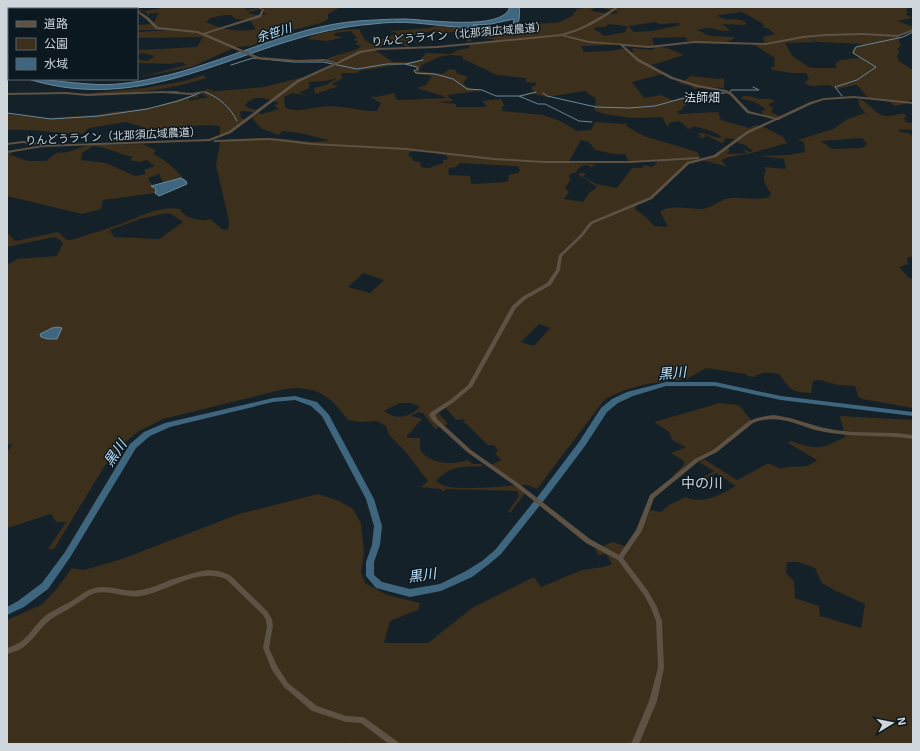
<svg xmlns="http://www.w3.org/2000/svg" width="920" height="751" font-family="'Exo 2','Noto Sans JP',sans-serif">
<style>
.green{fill:#3c2f1b;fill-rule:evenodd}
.water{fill:#3f667f;stroke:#6a889b;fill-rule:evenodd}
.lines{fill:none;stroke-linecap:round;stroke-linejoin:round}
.stream{stroke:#6a889b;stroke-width:1}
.river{fill:#3f667f;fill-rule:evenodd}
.minor{fill:#5d5243;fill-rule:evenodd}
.labels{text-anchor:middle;stroke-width:3;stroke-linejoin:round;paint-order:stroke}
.far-street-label{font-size:11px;fill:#cfd7dc;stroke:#0c181f}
.far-water-label{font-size:12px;font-style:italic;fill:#bae0fa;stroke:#0c181f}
.far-neighbourhood-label{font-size:12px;fill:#cfd7dc;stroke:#0c181f}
.water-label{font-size:14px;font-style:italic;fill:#bae0fa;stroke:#0c181f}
.neighbourhood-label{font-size:14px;fill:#cfd7dc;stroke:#0c181f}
</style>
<rect width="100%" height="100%" fill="#152129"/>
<g class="green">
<path d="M133,7L145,11L167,7H245L246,10L257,8L261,9L248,12C252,16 261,15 266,14L258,7H341L328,14V19L321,23L273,35L269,40L250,46L236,47L191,67L137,78L186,65L182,62L169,64L137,63V59L147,61L155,56L142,53L137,54V50L197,47L203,37L137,38V32L170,30H137V25L153,24L159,13H150L148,16L146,12L137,10ZM225,15H231L236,19L250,20L256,29C240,33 221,29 206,22L210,18Z"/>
<path d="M588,7H597L590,11L612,14L619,12L598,7H913H908L906,11L908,13L906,14L912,18L898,21L913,27V29L898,36L900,37L899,42L901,45L898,49L899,52L897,56L899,61L913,70V99L905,104L895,106L887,100L868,98L858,86L855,85L837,89L829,85L811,86L804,83L809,79L806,73H791L772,70L771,68L775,66L774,62L775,58L753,44L764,43L763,37L775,34L767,28L762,27L764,26L762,23L742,12L718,15C724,24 738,15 746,23L745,25L722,24L730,30C722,33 716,28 707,28C704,28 701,29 697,30L710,36L735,37C725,48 701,41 687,41L686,37L652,38L654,45L670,49L684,55L648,66L662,74L632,82L644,98L661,95L672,100C679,99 683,95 689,101L687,104L682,108L683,110L677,111L679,114L718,112L721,120L749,128L756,125L764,127L783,137L787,143L752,153L729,157L721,160L727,167L721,165L701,160L711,158L728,148L730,151L727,152L730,154L747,153L742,149L750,152L753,151L745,145L738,143L739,140L725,138L724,142L722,143L706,135L704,136L707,137L701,138L698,136L701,135L697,133H703L718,138L722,137L714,132L694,126L689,129H687L688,128L679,121L669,123V125L667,126L663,118L661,117L633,118L604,114L594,110L596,99L585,91L547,97L534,94L521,96L522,98H520L517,96L534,92L531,87L536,85V83L526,82V78L497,75L463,59L462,56L450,55L439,57L422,65L419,71L442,74L450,69L456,70V73L468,77L463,83C468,89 473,89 480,90L479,91L447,95L453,101L439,102L456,104V107H485L486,106L482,101L501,99L504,105L502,107V111L543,115L560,121L577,131L591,130L595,122L627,124L626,126L644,136L697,152L700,157L687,163L652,196L637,205L635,209L647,218L654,226L668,227L660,212C668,204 691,209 702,209C713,208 720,199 731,198C744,197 757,201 769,197L771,194C766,184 761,183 766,170L764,167L786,169L784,159L759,156L789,155L805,152L804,142L798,140L833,129L848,119L865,113L860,107L858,98C868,102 875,114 885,116C893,117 899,112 907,115L904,118L906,122L913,123V130L899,129L900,132L908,133L913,136V256L907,258L908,264L899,267L908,277L913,280V408L862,399L858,396L855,386L838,385L820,380L813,381L811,393C790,392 791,390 779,374C771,373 761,371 754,377L748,376L746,374L706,368L687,379L647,384L625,390L605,399L537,489L528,485H521L491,465L501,460L495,453L498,451L494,445H488L463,421L465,419L456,420L445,407L437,411L448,424L435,429L423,413L418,412L411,416L422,419L407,436V438H420V450C431,465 453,465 468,460L473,464H481L483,466C462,467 451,465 436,481C439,483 442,485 445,486C456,490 502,487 515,485L525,493L510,513L508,512L519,496L517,491L446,489L443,492L441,489L421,487L428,481L405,451L389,435L386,426L376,421L361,422L348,420C330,396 317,385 285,389L163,419L139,431L123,444L104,467L54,549H48L66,522H56L51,514L7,528V452L12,445L7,444V265L17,259L57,256L63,243L57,238L54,237L7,247V232L15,241L58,232L67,240H71C86,235 101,231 115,226C136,219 157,205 180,209C181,211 182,213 184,214C189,219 204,222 210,219L222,229L226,230L229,227V221L216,165L220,142L231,139L262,138L287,139L312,142L328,141V140L300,133L282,131L279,135L262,129L252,118L258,113L262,114L279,109L274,105L278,104L277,102C265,99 256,93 245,105L248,108L256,110L263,106L254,112L244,111L240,112L241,118L245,120L227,133L220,135V126L204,125L174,128L173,131L146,134V128L126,122L89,128L83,134C57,133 32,129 7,130V114L46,118L97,115L113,112L150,108L197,94L199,97L190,98L189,101L208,97L200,93L207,89L214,90L207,92L264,87L308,76L341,61L325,60C334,54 357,52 361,46L355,44L357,43L358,41L353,40L357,38L351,31L335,33L334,36L344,37L327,41L307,39C320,30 343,30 359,29L365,40L371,44L397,33L389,31L430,28L436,26L506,32L522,28L529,24L552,23L560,22L572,16L577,9ZM656,22L659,24L679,23L680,25L653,31L634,32L628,26ZM609,24L626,26L627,29L625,30L626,32L604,36L598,31L594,30L596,27H605ZM432,31C438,35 446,32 453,32C458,32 464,34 469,35L466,43L472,41L471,37L473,36L497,40L469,45V48L458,50L451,54L426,53L420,60L409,62H393L375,50L381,47L380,46L394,41L408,47H410L404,42L413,41L423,47L408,36ZM808,37L818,42L864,44C859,45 852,46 852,53L860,58L840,60L835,64L837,68H814L809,67L792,56L785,43L816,42ZM619,45L655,48L652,50L632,48L634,52H631L626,48L611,51L584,52L581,46ZM404,64L416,67L417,69L412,71L416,74L432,76L426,85L417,88L443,96L447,98L398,100L396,99L394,93L376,97L371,96L372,98L381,103L377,111H373C355,110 337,104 319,107C308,108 295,114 285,107L284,97L292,93L309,96L299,93L309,88L310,85L308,83L309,82L326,81L337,78L326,85L314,88L315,94L336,87L337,86L332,84L343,78L341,76L342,73H357L359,71C374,69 389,66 404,64ZM862,138L867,144L862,148L832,149L821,141ZM581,140L589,142L595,150C607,152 612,155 625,154L629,162L657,161V163L652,167L645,165L642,168H632L617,188L596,184L583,177L586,173H579V175L597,187L589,193L583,202L564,199L569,192L565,188L571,179L569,177L570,174L576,172L581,166L588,165L591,168L595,164L568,163ZM423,151L446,155L448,159L443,160V163C435,165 431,170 421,167L420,162L414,161L411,157L408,155L410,152ZM460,163L513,166H518L520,171L518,173L509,175L508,181L506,182L474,184L471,183L470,176L449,175L448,169L456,167ZM166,213L171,214L183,222L159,239L114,237L110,230L140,219ZM363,273L384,280L370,293L348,287ZM539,324L550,328L534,346L521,342ZM399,403H411L420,407C409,417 397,421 384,411Z"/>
<path d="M203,75L207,78C166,91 125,95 81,94L144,88L185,81Z"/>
<path d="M691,76L718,79L724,78V88L707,87L694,89C690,83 684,86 678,82L684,81Z"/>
<path d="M743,96C750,95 755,99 762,99C768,99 769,98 775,101L769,104V105L773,108L771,112L781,117L774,120L764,116L761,111L766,110C758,102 752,101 741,99Z"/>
<path d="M142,144L156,150L153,154C165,160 174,167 183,178L163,182L159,174L150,177L148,179L155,189V193L103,200L101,209L82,214L7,196V152L13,151L10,155L28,161H46L56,153L68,152L88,145ZM93,146C107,147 119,154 133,157L130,160L140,162L147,160L155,166L144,170L146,174L135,176L106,163L81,160L82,153Z"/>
<path d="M720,403L739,405L751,420L713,450L690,464L675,476L674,474L683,466L684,461L671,453L686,447L672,440L669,432L654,422Z"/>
<path d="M840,416L913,420V744H349L347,742L345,743L346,744H7V620L41,605L55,591L72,568L84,570L122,559L239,514L318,494L339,501L353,509L361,523L364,553L361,572L365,583L387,595L420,603L418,610L390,621L384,643H428L472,608L534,577L541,587L582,570L604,567L612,564L606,554L598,555L595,549L613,542L630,548L641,532L650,510L661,512L669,505L686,497C702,505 722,494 736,486L716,473L707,478L703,476L708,475L714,471L699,462L704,459L737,480L767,464H770L781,469C795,463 803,472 817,460L788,443L791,441C818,450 819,450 845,437ZM787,562H798L815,568L822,583L834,590L865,604L861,628L820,616L819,606L795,598L794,581L786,573Z"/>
</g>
<g class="water">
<path d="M510,7H519C520,12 520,24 515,27C506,34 431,24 415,23C401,22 387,22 373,24C251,33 156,119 28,79C49,79 68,83 89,84C110,86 133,83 155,78C224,64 287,27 358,21C374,20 389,19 404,19C424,19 503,32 510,7ZM514,19L513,26C504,32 483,28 473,25L491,24Z"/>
<path d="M181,178L186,181L187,184L159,196L155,193L156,189L151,186Z"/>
<path d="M58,327L62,328L57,339H47L41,337L40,334L52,328Z"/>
</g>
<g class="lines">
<g class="stream">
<path d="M406,64L423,60"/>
<path d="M231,65L253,58L294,62H323L357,69L387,64H405L417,67L418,69L414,71L416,73L435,74L453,79L467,89L482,90L496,96H519L538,104H545L579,121L592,122"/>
<path d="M169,92H178"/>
<path d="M205,92C220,98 230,107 237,121"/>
<path d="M730,92L731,90H759L753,87"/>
<path d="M543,93L547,96L596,107L629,108L655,106L698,94L725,93"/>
<path d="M520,96L536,92"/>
<path d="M842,96L835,87L857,80L876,67L853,53L856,47L903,37L913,32"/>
<path d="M7,113L51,119L99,116L147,109L178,101L200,93"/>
</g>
<g class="river">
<path d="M75,7H80L77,9H72Z"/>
<rect x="7" y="23" width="2" height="2"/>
<path d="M666,382H715L781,396L913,412V416L781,400L715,386H666L633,396L618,403L607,412L585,446L545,499L501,554L488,565L472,577L441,591L410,597L376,588L366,576V562L372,545L374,526L366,499L322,416L311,406L295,400L273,402L170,427L150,436L136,448L71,556L48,589L24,607L7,615V607L18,601L42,583L65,552L130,444L144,432L165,423L273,398L295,396L317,402L329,415L374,499L382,526L380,545L374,562V575L382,582L410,589L440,584L466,571L482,561L495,550L539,495L579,442L601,408L612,399L627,392Z"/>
</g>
<g class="minor">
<path d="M130,7H132L134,9H132Z"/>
<path d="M256,7H259L264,10L261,17L206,34L259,57L298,60L323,59L337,62L359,51L378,48L437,46L561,34C582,29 598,18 616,7H619C603,19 585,30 565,35L589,41L649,46L694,41L766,43L803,36L825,34L863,33L898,35L913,29V31L898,37L863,35L825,36L803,38L766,45L694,43L649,48L624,46L639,59L673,77L698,85L726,90L732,93L749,111L776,118L810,102L824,98L854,96L913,102V104L854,98L824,100L812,104L780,119L779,120H777L749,133L716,157L689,164L652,199L592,224L582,237L562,256L560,270L551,285L526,299L516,308L472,387L454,402L435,415L437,419L471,450L518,483L590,539L619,555L636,530L650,495L695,459L713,450L749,421L757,418L766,416L774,415L790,418L820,427L835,430L852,432L896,433L913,435V439C889,435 864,437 839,434C831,433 823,432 815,430C794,423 775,414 753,423L717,452L699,461L654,498L642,531L623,558L648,591L657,607L662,621L664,668L657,701L639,744H631L649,701L658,668L656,621L651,608L644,595L618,560L586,543L514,485L467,452L433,421L429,415L431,412L450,400L468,385L512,306L522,297L547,283L556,270L559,255L580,235L590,222L650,197L687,162L714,155L747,131L774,119L747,113L730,95L724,92L697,87L671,79L637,61L620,45L589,43L562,36L437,48L378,50L361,53L299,82L231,133L210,141L43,147L7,153V151L43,145L209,139L229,131L297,80L335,63L323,61L298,62L257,59L197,33L156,29L146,19L137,12V10L148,17L158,27L198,31L203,33L259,15L262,10Z"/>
<path d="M162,91L192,93L203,91L205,92L192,95L162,93L87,96L66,94L7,95V93L66,92L87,94Z"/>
<path d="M270,138L312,143L406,148L494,158L544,161H630L698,157L700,158L698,159L630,163H544L494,160L406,150L312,145L270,140L215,142L213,141L215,140Z"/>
<path d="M23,141L41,143L43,144L41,145L23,143L7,145V143Z"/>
<path d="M208,570L219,571L230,575L267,611L272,619L273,626L269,648L277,666L288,683L317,706L346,716L362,717L365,718L398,742L399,744H389L361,723L346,722L312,711L284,687L272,670L263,648L267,626L266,620L263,615L226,579C197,567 169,591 141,596C124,599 107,587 90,595C85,598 80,602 75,605C67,611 57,614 49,621C40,628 35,638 26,645C21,650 14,652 7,654V648C13,646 18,644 23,640C31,633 36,624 44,617C51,611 61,607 70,602C75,599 80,595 85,592C106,580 121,594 141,590C151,588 161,584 170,580C183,576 195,572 208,570Z"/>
</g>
</g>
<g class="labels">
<g class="far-street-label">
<text transform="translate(459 34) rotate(-5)" y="4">りんどうライン（北那須広域農道）</text>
<text transform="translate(113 136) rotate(-3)" y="4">りんどうライン（北那須広域農道）</text>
</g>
<g class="far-water-label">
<text transform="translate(274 33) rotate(-18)" y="4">余笹川</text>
</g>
<g class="far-neighbourhood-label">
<text x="702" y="102">法師畑</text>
</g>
<g class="water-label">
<text transform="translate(672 373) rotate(-5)" y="5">黒川</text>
<text transform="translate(115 453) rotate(-56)" y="5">黒川</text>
<text transform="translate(422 575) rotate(-8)" y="5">黒川</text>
</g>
<g class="neighbourhood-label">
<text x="702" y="488">中の川</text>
</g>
</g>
<rect width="920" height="751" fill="none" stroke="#cfd7dc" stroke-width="16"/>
<rect x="8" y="8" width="130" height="72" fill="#0c181f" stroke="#5a646b"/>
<rect x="16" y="21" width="20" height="6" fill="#5d5243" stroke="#5a646b"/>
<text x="44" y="28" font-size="12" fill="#cfd7dc">道路</text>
<rect x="16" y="38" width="20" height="12" fill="#3c2f1b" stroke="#5a646b"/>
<text x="44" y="48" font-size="12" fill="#cfd7dc">公園</text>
<rect x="16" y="58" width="20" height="12" fill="#3f667f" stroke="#5a646b"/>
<text x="44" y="68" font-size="12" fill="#cfd7dc">水域</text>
<g transform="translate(892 723) rotate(80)" stroke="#0c181f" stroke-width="3" paint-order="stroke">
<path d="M0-3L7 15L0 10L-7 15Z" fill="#cfd7dc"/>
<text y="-6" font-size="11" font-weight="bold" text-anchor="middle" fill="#cfd7dc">N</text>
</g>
</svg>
